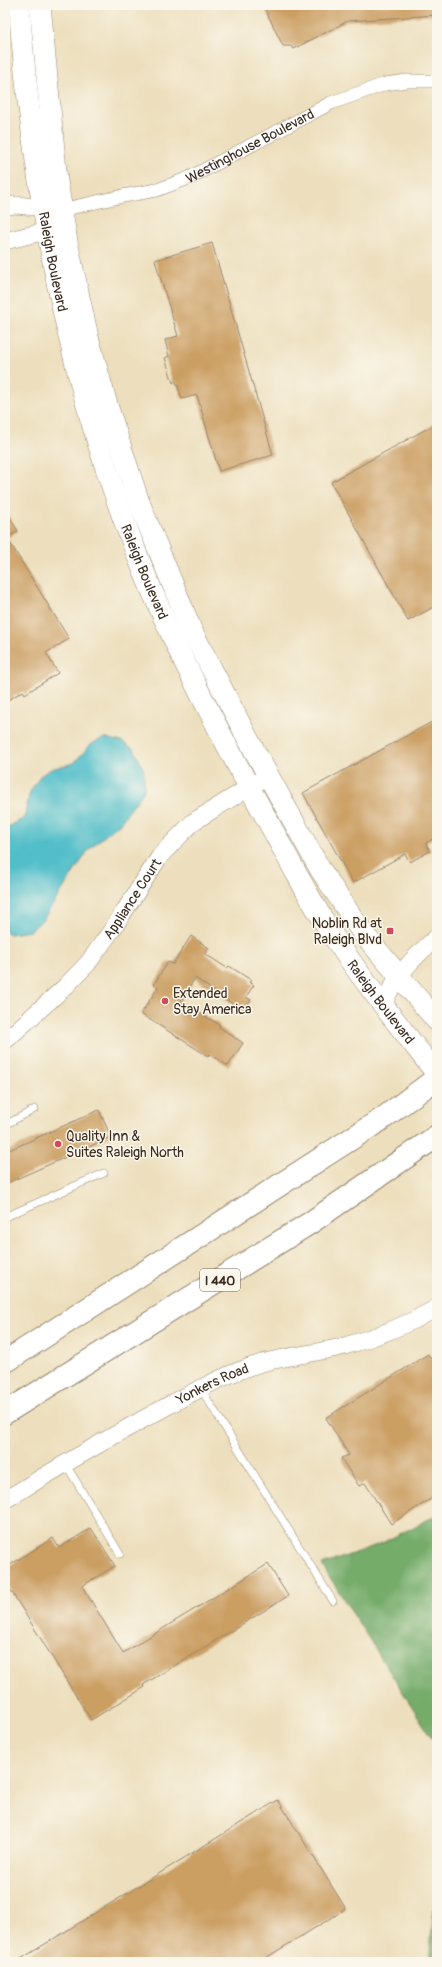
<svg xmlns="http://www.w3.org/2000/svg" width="442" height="1967" font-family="Pangolin,sans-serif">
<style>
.forest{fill:#74ac6b;stroke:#586b44}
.water{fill:#51bec9;stroke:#467474}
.building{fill:#cb9e62}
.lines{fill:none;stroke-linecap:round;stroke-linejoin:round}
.service-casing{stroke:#94846e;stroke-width:8}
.minor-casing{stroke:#94846e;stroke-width:14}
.tertiary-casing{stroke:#94846e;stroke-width:18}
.primary-casing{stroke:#94846e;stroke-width:22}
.motorway-casing{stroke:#94846e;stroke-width:24}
.service{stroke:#fff;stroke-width:7}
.minor{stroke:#fff;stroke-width:13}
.tertiary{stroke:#fff;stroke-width:17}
.primary{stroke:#fff;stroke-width:21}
.motorway{stroke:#fff;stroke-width:22}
.poi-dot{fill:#d1495b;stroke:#fbf7ec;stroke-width:1.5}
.labels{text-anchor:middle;stroke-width:3;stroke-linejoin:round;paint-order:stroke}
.shield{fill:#fbf7ec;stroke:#75685c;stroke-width:1}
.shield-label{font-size:13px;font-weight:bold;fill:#3b2a1e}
.street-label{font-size:14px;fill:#3b2a1e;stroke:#fbf7ec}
.poi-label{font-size:14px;fill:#3b2a1e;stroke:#fbf7ec;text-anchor:start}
</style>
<rect width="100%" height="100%" fill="#fbf7ec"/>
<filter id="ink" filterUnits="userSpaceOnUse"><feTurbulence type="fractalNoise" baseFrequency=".025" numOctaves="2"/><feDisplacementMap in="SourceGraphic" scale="8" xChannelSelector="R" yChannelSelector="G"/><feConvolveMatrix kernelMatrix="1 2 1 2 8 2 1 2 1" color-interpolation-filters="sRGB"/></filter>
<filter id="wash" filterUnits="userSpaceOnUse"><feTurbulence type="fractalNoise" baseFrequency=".012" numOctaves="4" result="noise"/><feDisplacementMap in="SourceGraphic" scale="16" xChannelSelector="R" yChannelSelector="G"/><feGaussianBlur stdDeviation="0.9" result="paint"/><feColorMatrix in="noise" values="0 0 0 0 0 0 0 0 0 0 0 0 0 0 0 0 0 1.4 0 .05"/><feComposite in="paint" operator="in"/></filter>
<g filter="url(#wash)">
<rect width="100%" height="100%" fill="#eddfbd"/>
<g class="forest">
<path d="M437,1515V1746L322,1565L382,1543Z"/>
<path d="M437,1874V1962H429Z"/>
</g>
<path class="water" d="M105,738L122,742L134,749L144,770V791L120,823L89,849L44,918L30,931L10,934L5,931V829L24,818L30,792L40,776L51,769L74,763L91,744Z"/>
<g id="blocks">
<g class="building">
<path d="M263,5H437V15L348,21L293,49L291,46H283Z"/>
<path d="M212,243L273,455L219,471L197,395L182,399L176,381L173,383L165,358L169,356L165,340L178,336L155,260Z"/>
<path d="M437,423V605L408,621L331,482Z"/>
<path d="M5,510L18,531L7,538L69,639L46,653L58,673L25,694L23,691L5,702Z"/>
<path d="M437,719V836L426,843L430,851L410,862L405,854L353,883L303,793Z"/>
<path d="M191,936L209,948L205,954L227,968L229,966L251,980L249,982L254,985L246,997L251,1000L244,1009L235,1003L234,1005L195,978L180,1002L220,1025L219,1027L243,1043L228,1066L210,1054L208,1056L141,1014L158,987L154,984L168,962L173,964Z"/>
<path d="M99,1110L111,1137L5,1184V1152Z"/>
<path d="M428,1354L437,1369V1495L391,1524L365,1483L359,1486L341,1458L349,1455L326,1418Z"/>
<path d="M91,1528L115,1566L82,1586L123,1653L268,1564L288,1596L143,1685L145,1687L91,1720L5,1581V1568L53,1538L59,1548Z"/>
<path d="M278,1800L346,1909L259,1962H16Z"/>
</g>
</g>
</g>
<g filter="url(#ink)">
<use href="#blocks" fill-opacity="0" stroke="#94846e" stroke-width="1"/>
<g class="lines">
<g class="service-casing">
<g id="service">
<path d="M5,1125L35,1109"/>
<path d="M5,1217L104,1173"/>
<path d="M201,1389L333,1601"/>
<path d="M65,1463L120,1554"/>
</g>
</g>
<g class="minor-casing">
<g id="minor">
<path id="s1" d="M61,210L123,196L157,190L189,178L331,103L385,84L407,81H437"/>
</g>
</g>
<g class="tertiary-casing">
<g id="tertiary">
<path d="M5,206L17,205L61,210L46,231L5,241"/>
<path d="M383,1005C395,976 413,958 437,937"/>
<path id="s2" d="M5,1041L66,986L88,963L114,927L160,856L193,822L259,781"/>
<path id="s3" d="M5,1500C52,1471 100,1443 149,1416C179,1400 209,1382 241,1370C273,1357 308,1355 341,1347C375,1338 407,1325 437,1308"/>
</g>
</g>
<g class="primary-casing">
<g id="primary">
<path id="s4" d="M19,5C35,215 76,425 164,618C191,679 222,737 254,796C282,845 306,896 338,943C369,989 403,1031 437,1074"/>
<path d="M40,5L57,181L67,242L88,337L108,408L139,502L191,629L248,739L320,869L362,932L437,1021"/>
</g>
</g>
<g class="motorway-casing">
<g id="motorway">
<path d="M5,1362L382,1119L437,1078"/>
<path d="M5,1413L310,1223L437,1136"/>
</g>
</g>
<use href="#service" class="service"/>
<use href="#minor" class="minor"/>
<use href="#tertiary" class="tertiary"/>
<use href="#primary" class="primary"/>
<use href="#motorway" class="motorway"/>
</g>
</g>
<g class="poi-dot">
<rect x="386" y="927" width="8" height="8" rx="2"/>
<circle cx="165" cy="1001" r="4"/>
<circle cx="58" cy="1144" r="4"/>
</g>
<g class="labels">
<rect class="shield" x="200" y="1269" width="40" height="22" rx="3"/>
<g class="shield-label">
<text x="220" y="1285">I 440</text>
</g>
<g class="street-label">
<text dy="5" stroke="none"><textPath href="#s1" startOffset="201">Westinghouse Boulevard</textPath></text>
<text dy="5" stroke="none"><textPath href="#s4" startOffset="259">Raleigh Boulevard</textPath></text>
<text dy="5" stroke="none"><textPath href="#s4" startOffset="583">Raleigh Boulevard</textPath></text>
<text dy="5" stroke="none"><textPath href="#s2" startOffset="192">Appliance Court</textPath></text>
<text dy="5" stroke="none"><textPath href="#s4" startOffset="1075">Raleigh Boulevard</textPath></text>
<text dy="5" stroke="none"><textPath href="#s3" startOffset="238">Yonkers Road</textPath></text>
</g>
<g class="poi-label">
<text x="382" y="928" text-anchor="end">Noblin Rd at<tspan x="382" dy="16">Raleigh Blvd</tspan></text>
<text x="173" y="998">Extended<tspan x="173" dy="16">Stay America</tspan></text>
<text x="66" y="1141">Quality Inn &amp;<tspan x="66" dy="16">Suites Raleigh North</tspan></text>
</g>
</g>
<rect width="442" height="1967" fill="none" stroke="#fbf7ec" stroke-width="20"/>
</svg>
